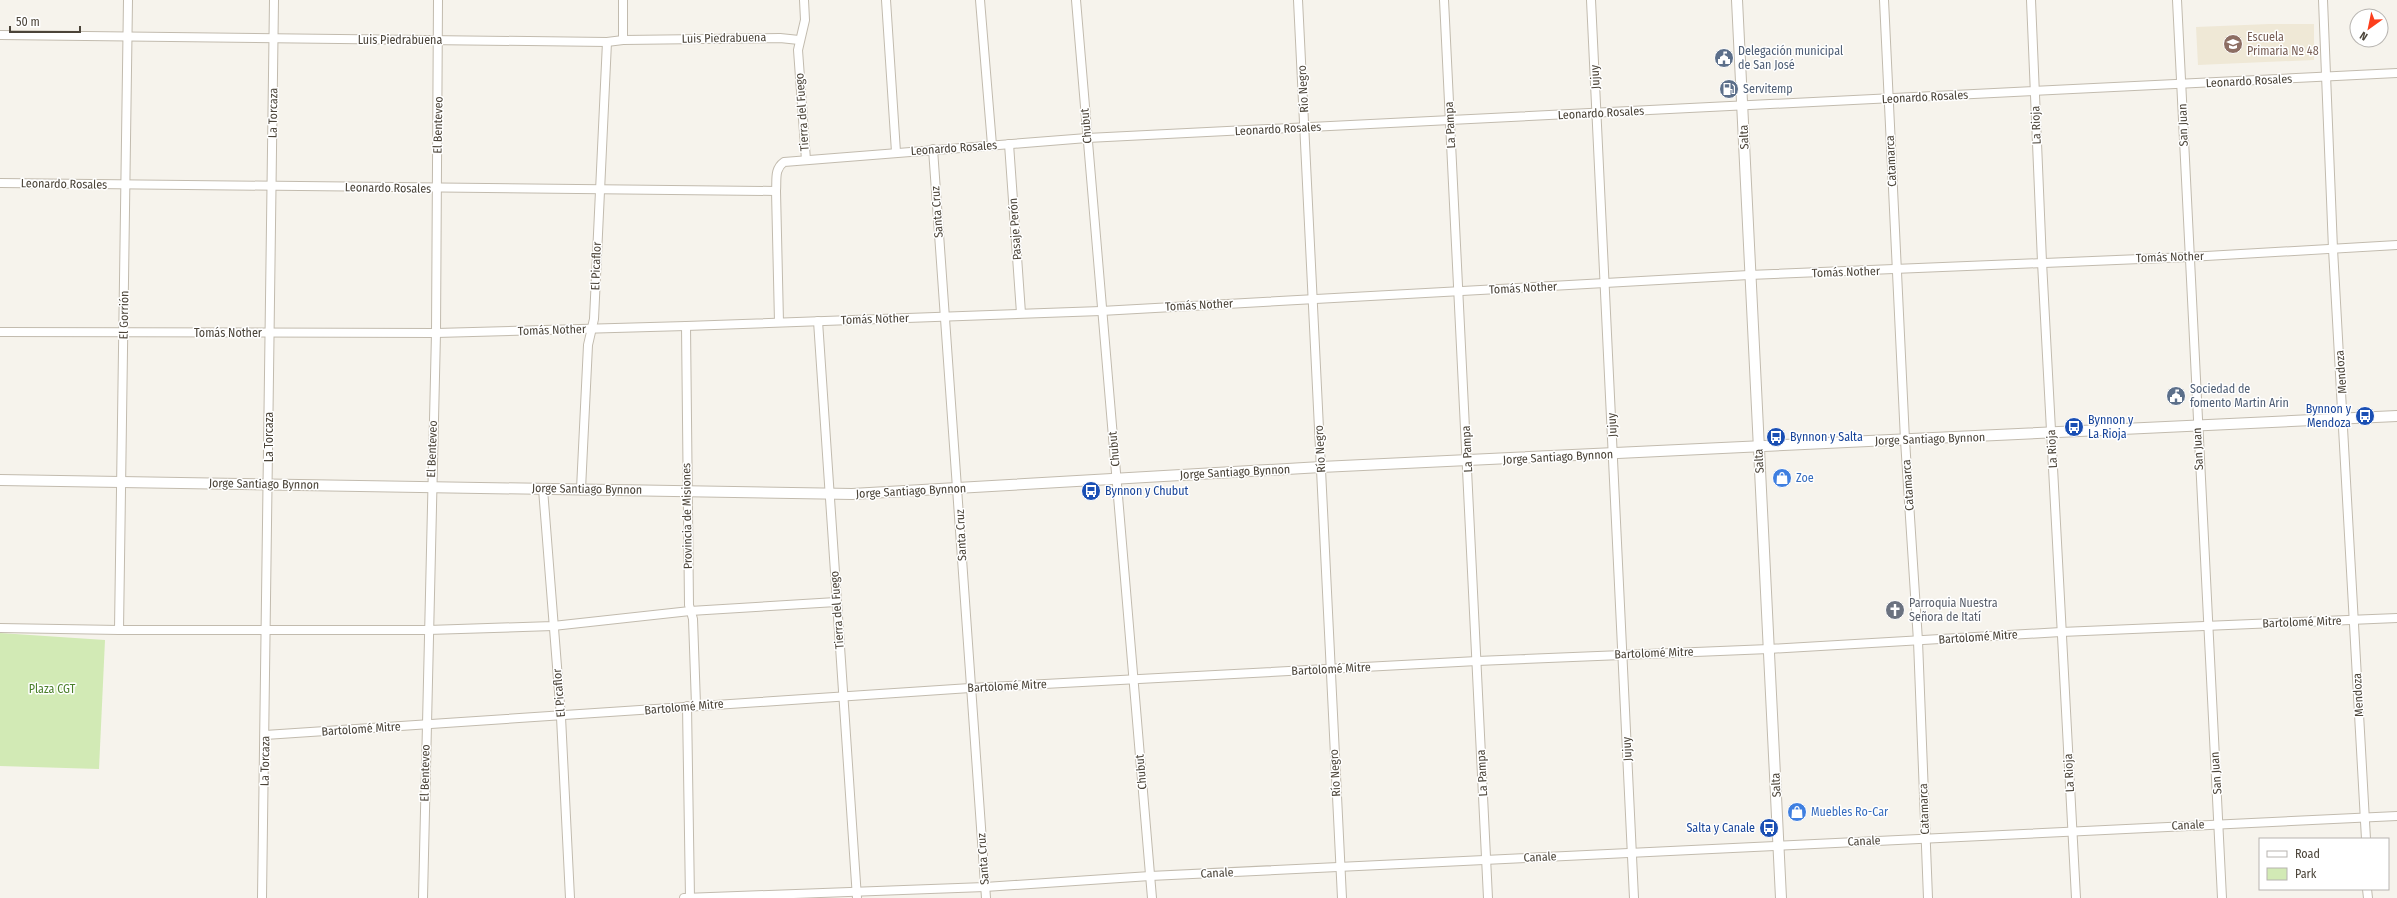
<svg xmlns="http://www.w3.org/2000/svg" width="2397" height="898" font-family="'Fira Sans Condensed',sans-serif">
<style>
.education{fill:#efe8d6}
.green{fill:#d2eab5}
.lines{fill:none;stroke-linecap:round;stroke-linejoin:round}
.minor-casing{stroke:#c2bbae;stroke-width:10}
.tertiary-casing{stroke:#c2bbae;stroke-width:12}
.minor{stroke:#fff;stroke-width:8}
.tertiary{stroke:#fff;stroke-width:10}
.labels{text-anchor:middle;stroke-width:3;stroke-linejoin:round;paint-order:stroke}
.education-label{font-size:12px;fill:#785e54;stroke:#fff;text-anchor:start}
.street-label{font-size:12px;fill:#4b4439;stroke:#fff}
.service-label{font-size:12px;fill:#4e5e75;stroke:#fff;text-anchor:start}
.transit-label{font-size:12px;fill:#164399;stroke:#fff;text-anchor:start}
.shop-label{font-size:12px;fill:#366cbe;stroke:#fff;text-anchor:start}
.worship-label{font-size:12px;fill:#5b616d;stroke:#fff;text-anchor:start}
.park-label{font-size:12px;fill:#4a7f2a;stroke:#fff}
</style>
<rect width="100%" height="100%" fill="#f6f3ec"/>
<path class="education" d="M2269,24H2314V60L2198,65L2196,27Z"/>
<path class="green" d="M0,633L105,640L99,769L0,766Z"/>
<g class="lines">
<g class="minor-casing">
<g id="minor">
<path d="M804,0L805,20L798,50L806,160"/>
<path d="M886,0L896,152"/>
<path d="M980,0L992,145"/>
<path d="M1076,0L1152,898"/>
<path d="M1298,0L1342,898"/>
<path d="M1444,0L1488,898"/>
<path d="M1591,0L1634,898"/>
<path d="M1884,0L1905,440L1918,641L1928,898"/>
<path d="M2031,0L2042,262L2076,898"/>
<path d="M2177,0L2222,898"/>
<path d="M2323,0L2333,249L2366,839"/>
<path d="M0,35L607,42L623,40L780,38L799,40"/>
<path d="M623,40V0"/>
<path d="M1009,144L1021,313"/>
<path d="M933,149L986,898"/>
<path d="M0,183L776,191"/>
<path d="M818,321L857,898"/>
<path d="M779,322L776,191C777,180 774,169 784,162L1087,138L2397,73"/>
<path d="M686,326L689,605L693,619L696,705"/>
<path d="M0,332L436,333L686,326L1101,311L1749,275L2189,257L2397,245"/>
<path d="M543,489L561,717L570,898"/>
<path d="M581,489L588,345L594,319L607,42"/>
<path d="M0,628L119,630H428L553,626L690,611L836,602"/>
<path d="M119,630L128,0"/>
<path d="M687,706L690,898"/>
<path d="M265,735L970,688L1477,661L1769,649L2061,632L2397,618"/>
<path d="M2367,889L2368,898"/>
<path d="M262,898L274,0"/>
<path d="M423,898L436,333L438,0"/>
<path d="M684,898L985,887L1150,876L2397,816"/>
</g>
</g>
<g class="tertiary-casing">
<g id="tertiary">
<path d="M1737,0L1781,898"/>
<path d="M0,480L852,494L1321,467L2397,416"/>
</g>
</g>
<use href="#minor" class="minor"/>
<use href="#tertiary" class="tertiary"/>
</g>
<defs>
<g id="school-disc" transform="scale(1)"><circle r="9.5" fill="#8d6e63" stroke="#fff"/><path d="M0-5L7-2L0 1L-7-2ZM-4 1L0 2.5L4 1V4Q0 6-4 4Z" fill="#fff"/></g>
<g id="civic-disc" transform="scale(1)"><circle r="9.5" fill="#5c6f8a" stroke="#fff"/><path d="M-.6-6.5H3V-4.5H.6V-3L4-1V1h2V6H-6V1h2V-1L-.6-3ZM-1.2 2.5V6h2.4V2.5Z" fill="#fff"/></g>
<g id="fuel-disc" transform="scale(1)"><circle r="9.5" fill="#5c6f8a" stroke="#fff"/><path d="M-5.5-6h7V0h2V4h1.3V-2.5L3-4.5l.8-.8L6-3V5H2.5V1h-1V6h-7ZM-4.2-4.7v3.2H.2V-4.7Z" fill="#fff"/></g>
<g id="bus-disc" transform="scale(1)"><circle r="9.5" fill="#1a4fb4" stroke="#fff"/><path d="M-5-6H5V4H4V6H2V4H-2V6H-4V4H-5ZM-3.5-4V0h7V-4ZM-3.5 1.2v1.5H-2V1.2ZM2 1.2v1.5H3.5V1.2Z" fill="#fff"/></g>
<g id="shop-disc" transform="scale(1)"><circle r="9.5" fill="#3f7fe0" stroke="#fff"/><path d="M-5-2.5h2.3a2.7 3.5 0 0 1 5.4 0H5L5.5 6h-11ZM-1.5-2.5h3a1.5 2.3 0 0 0-3 0Z" fill="#fff"/></g>
<g id="church-disc" transform="scale(1)"><circle r="9.5" fill="#6b7280" stroke="#fff"/><path d="M-1.2-6h2.4v3.5h3.3v2.4h-3.3V6h-2.4V-.1h-3.3v-2.4h3.3Z" fill="#fff"/></g>
</defs>
<g fill-rule="evenodd">
<use href="#school-disc" x="2233" y="44"/>
<use href="#civic-disc" x="1724" y="58"/>
<use href="#fuel-disc" x="1729" y="89"/>
<use href="#civic-disc" x="2176" y="396"/>
<use href="#bus-disc" x="2365" y="416"/>
<use href="#bus-disc" x="2074" y="427"/>
<use href="#bus-disc" x="1776" y="437"/>
<use href="#shop-disc" x="1782" y="478"/>
<use href="#bus-disc" x="1091" y="491"/>
<use href="#church-disc" x="1895" y="610"/>
<use href="#shop-disc" x="1797" y="812"/>
<use href="#bus-disc" x="1769" y="828"/>
</g>
<g class="labels">
<g class="education-label">
<text x="2247" y="41">Escuela<tspan x="2247" dy="14">Primaria Nº 48</tspan></text>
</g>
<g class="street-label">
<text transform="translate(724 38) rotate(-1)" y="4">Luis Piedrabuena</text>
<text x="400" y="44">Luis Piedrabuena</text>
<text transform="translate(1595 77) rotate(-93)" y="4">Jujuy</text>
<text transform="translate(2249 81) rotate(-3)" y="4">Leonardo Rosales</text>
<text transform="translate(1303 89) rotate(-93)" y="4">Río Negro</text>
<text transform="translate(1925 97) rotate(-3)" y="4">Leonardo Rosales</text>
<text transform="translate(802 112) rotate(-94)" y="4">Tierra del Fuego</text>
<text transform="translate(273 113) rotate(-89)" y="4">La Torcaza</text>
<text transform="translate(1601 113) rotate(-3)" y="4">Leonardo Rosales</text>
<text transform="translate(438 125) rotate(-89)" y="4">El Benteveo</text>
<text transform="translate(1450 125) rotate(-93)" y="4">La Pampa</text>
<text transform="translate(2036 125) rotate(-92)" y="4">La Rioja</text>
<text transform="translate(2183 125) rotate(-92)" y="4">San Juan</text>
<text transform="translate(1086 126) rotate(-95)" y="4">Chubut</text>
<text transform="translate(1278 129) rotate(-3)" y="4">Leonardo Rosales</text>
<text transform="translate(1744 137) rotate(-92)" y="4">Salta</text>
<text transform="translate(954 148) rotate(-4)" y="4">Leonardo Rosales</text>
<text transform="translate(1891 161) rotate(-93)" y="4">Catamarca</text>
<text transform="translate(64 184) rotate(1)" y="4">Leonardo Rosales</text>
<text transform="translate(388 188) rotate(1)" y="4">Leonardo Rosales</text>
<text transform="translate(937 212) rotate(-94)" y="4">Santa Cruz</text>
<text transform="translate(1015 229) rotate(-94)" y="4">Pasaje Perón</text>
<text transform="translate(2170 257) rotate(-2)" y="4">Tomás Nother</text>
<text transform="translate(596 266) rotate(-88)" y="4">El Picaflor</text>
<text transform="translate(1846 272) rotate(-2)" y="4">Tomás Nother</text>
<text transform="translate(1523 288) rotate(-3)" y="4">Tomás Nother</text>
<text transform="translate(1199 305) rotate(-3)" y="4">Tomás Nother</text>
<text transform="translate(124 315) rotate(-89)" y="4">El Gorrión</text>
<text transform="translate(875 319) rotate(-2)" y="4">Tomás Nother</text>
<text transform="translate(552 330) rotate(-2)" y="4">Tomás Nother</text>
<text x="228" y="337">Tomás Nother</text>
<text transform="translate(2341 372) rotate(-94)" y="4">Mendoza</text>
<text transform="translate(1612 425) rotate(-93)" y="4">Jujuy</text>
<text transform="translate(269 437) rotate(-90)" y="4">La Torcaza</text>
<text transform="translate(1930 439) rotate(-2)" y="4">Jorge Santiago Bynnon</text>
<text transform="translate(432 449) rotate(-88)" y="4">El Benteveo</text>
<text transform="translate(1114 449) rotate(-95)" y="4">Chubut</text>
<text transform="translate(1320 449) rotate(-93)" y="4">Río Negro</text>
<text transform="translate(1467 449) rotate(-93)" y="4">La Pampa</text>
<text transform="translate(2052 449) rotate(-93)" y="4">La Rioja</text>
<text transform="translate(2198 449) rotate(-93)" y="4">San Juan</text>
<text transform="translate(1558 457) rotate(-3)" y="4">Jorge Santiago Bynnon</text>
<text transform="translate(1759 461) rotate(-93)" y="4">Salta</text>
<text transform="translate(1235 472) rotate(-3)" y="4">Jorge Santiago Bynnon</text>
<text transform="translate(264 484) rotate(1)" y="4">Jorge Santiago Bynnon</text>
<text transform="translate(1908 485) rotate(-94)" y="4">Catamarca</text>
<text transform="translate(587 489) rotate(1)" y="4">Jorge Santiago Bynnon</text>
<text transform="translate(911 491) rotate(-3)" y="4">Jorge Santiago Bynnon</text>
<text transform="translate(687 516) rotate(-91)" y="4">Provincia de Misiones</text>
<text transform="translate(961 535) rotate(-93)" y="4">Santa Cruz</text>
<text transform="translate(837 610) rotate(-94)" y="4">Tierra del Fuego</text>
<text transform="translate(2302 622) rotate(-2)" y="4">Bartolomé Mitre</text>
<text transform="translate(1978 637) rotate(-4)" y="4">Bartolomé Mitre</text>
<text transform="translate(1654 653) rotate(-2)" y="4">Bartolomé Mitre</text>
<text transform="translate(1331 669) rotate(-3)" y="4">Bartolomé Mitre</text>
<text transform="translate(1007 686) rotate(-3)" y="4">Bartolomé Mitre</text>
<text transform="translate(559 693) rotate(-95)" y="4">El Picaflor</text>
<text transform="translate(2358 695) rotate(-93)" y="4">Mendoza</text>
<text transform="translate(684 707) rotate(-5)" y="4">Bartolomé Mitre</text>
<text transform="translate(361 729) rotate(-4)" y="4">Bartolomé Mitre</text>
<text transform="translate(1627 749) rotate(-93)" y="4">Jujuy</text>
<text transform="translate(265 761) rotate(-89)" y="4">La Torcaza</text>
<text transform="translate(1141 772) rotate(-95)" y="4">Chubut</text>
<text transform="translate(425 773) rotate(-89)" y="4">El Benteveo</text>
<text transform="translate(1335 773) rotate(-93)" y="4">Río Negro</text>
<text transform="translate(1482 773) rotate(-93)" y="4">La Pampa</text>
<text transform="translate(2069 773) rotate(-93)" y="4">La Rioja</text>
<text transform="translate(2216 773) rotate(-94)" y="4">San Juan</text>
<text transform="translate(1776 785) rotate(-93)" y="4">Salta</text>
<text transform="translate(1924 809) rotate(-92)" y="4">Catamarca</text>
<text transform="translate(2188 825) rotate(-3)" y="4">Canale</text>
<text transform="translate(1864 841) rotate(-3)" y="4">Canale</text>
<text transform="translate(1540 857) rotate(-3)" y="4">Canale</text>
<text transform="translate(983 859) rotate(-94)" y="4">Santa Cruz</text>
<text transform="translate(1217 873) rotate(-3)" y="4">Canale</text>
</g>
<g class="service-label">
<text x="1738" y="55">Delegación municipal<tspan x="1738" dy="14">de San José</tspan></text>
<text x="1743" y="93">Servitemp</text>
<text x="2190" y="393">Sociedad de<tspan x="2190" dy="14">fomento Martin Arin</tspan></text>
</g>
<g class="transit-label">
<text x="2351" y="413" text-anchor="end">Bynnon y<tspan x="2351" dy="14">Mendoza</tspan></text>
<text x="2088" y="424">Bynnon y<tspan x="2088" dy="14">La Rioja</tspan></text>
<text x="1790" y="441">Bynnon y Salta</text>
<text x="1105" y="495">Bynnon y Chubut</text>
<text x="1755" y="832" text-anchor="end">Salta y Canale</text>
</g>
<g class="shop-label">
<text x="1796" y="482">Zoe</text>
<text x="1811" y="816">Muebles Ro-Car</text>
</g>
<g class="worship-label">
<text x="1909" y="607">Parroquia Nuestra<tspan x="1909" dy="14">Señora de Itatí</tspan></text>
</g>
<g class="park-label">
<text x="52" y="693">Plaza CGT</text>
</g>
</g>
<rect x="2259" y="838" width="130" height="52" fill="#ffffff" stroke="#b7b4b0"/>
<rect x="2267" y="851" width="20" height="6" fill="#ffffff" stroke="#b7b4b0"/>
<text x="2295" y="858" font-size="12" fill="#4b4439">Road</text>
<rect x="2267" y="868" width="20" height="12" fill="#d2eab5" stroke="#b7b4b0"/>
<text x="2295" y="878" font-size="12" fill="#4b4439">Park</text>
<g transform="translate(2369 28) rotate(213)"><circle r="19" fill="#ffffff" stroke="#b7b4b0"/>
<path d="M0-3L7 15L0 10L-7 15Z" fill="#fc3f1d"/>
<text y="-6" font-size="11" font-weight="bold" text-anchor="middle" fill="#4b4439">N</text>
</g>
<path d="M10 26v6h70v-6" fill="none" stroke="#4b4439" stroke-width="2"/>
<text x="16" y="26" font-size="12" fill="#4b4439" stroke="#ffffff" stroke-width="3" paint-order="stroke">50 m</text>
</svg>
